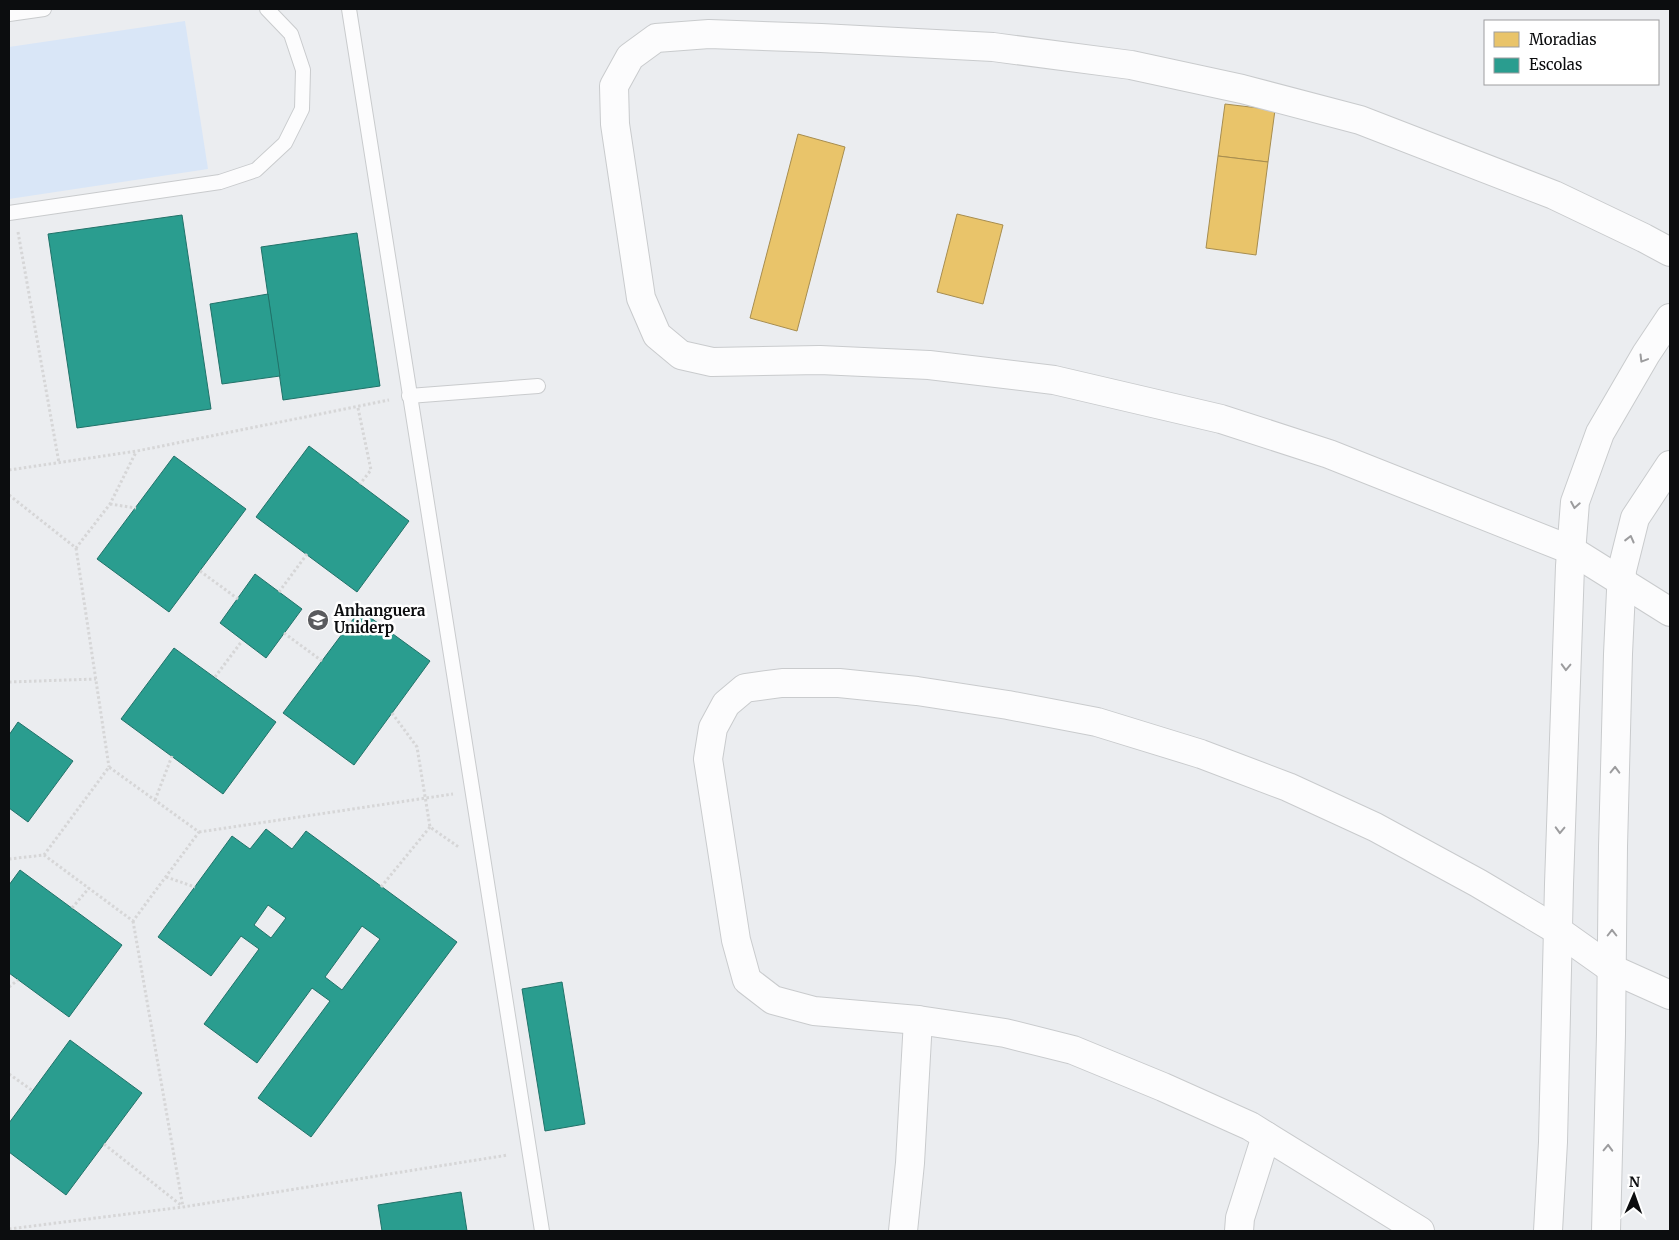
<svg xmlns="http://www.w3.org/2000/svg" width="1679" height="1240" font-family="Merriweather,serif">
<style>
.green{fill:#d9e6f7}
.homes{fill:#e9c46a;stroke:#a78d4f}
.schools{fill:#2a9d8f;stroke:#217269;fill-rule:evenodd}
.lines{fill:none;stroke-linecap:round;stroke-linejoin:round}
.service-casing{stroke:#c9cbcd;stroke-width:16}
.minor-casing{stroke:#c9cbcd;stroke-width:30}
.path{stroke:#d6d6d7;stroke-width:3;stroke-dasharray:2.5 2.5;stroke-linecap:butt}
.service{stroke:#fcfcfd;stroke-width:14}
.minor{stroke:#fcfcfd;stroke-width:28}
.oneway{stroke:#9c9c9e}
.labels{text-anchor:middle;stroke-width:5;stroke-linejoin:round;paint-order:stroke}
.poi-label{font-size:15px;font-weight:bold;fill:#0c0d0f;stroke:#fff;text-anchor:start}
</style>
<rect width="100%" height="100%" fill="#ebedf0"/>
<path class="green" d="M185,21L208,169L9,199V47Z"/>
<g class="homes">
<path d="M1225,104L1275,110L1268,162L1218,156Z"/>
<path d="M798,134L845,147L797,331L750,318Z"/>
<path d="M1218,156L1268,162L1256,255L1206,248Z"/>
<path d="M957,214L1003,225L983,304L937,292Z"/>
</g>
<g class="schools">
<path d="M182,215L211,409L77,428L48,234Z"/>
<path d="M357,233L380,386L283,400L261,247Z"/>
<path d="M268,294L280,376L222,384L210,304Z"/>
<path d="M309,446L409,521L357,592L256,517Z"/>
<path d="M174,456L246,509L169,612L97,559Z"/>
<path d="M255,574L302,609L266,658L220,623Z"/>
<path d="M360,610L430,661L354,765L283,713Z"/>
<path d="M174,648L276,722L223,794L121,719Z"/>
<path d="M18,722L73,761L28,822L9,808V735Z"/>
<path d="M266,829L292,849L306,831L457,942L311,1137L258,1098L330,1001L312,988L257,1063L204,1024L259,949L241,936L211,976L158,937L232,836L250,849ZM268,905L286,918L271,938L254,925ZM362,926L380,939L342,990L325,977Z"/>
<path d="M20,870L122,945L69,1017L9,973V885Z"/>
<path d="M562,982L585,1124L545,1131L522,989Z"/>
<path d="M70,1040L142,1093L66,1195L9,1152V1123Z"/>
<path d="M461,1192L467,1231H382L378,1205Z"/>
</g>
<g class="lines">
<g class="service-casing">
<g id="service">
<path d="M349,9L542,1231"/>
<path d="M9,14L44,9"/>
<path d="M9,213L220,182L256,170L285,143L302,109L303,70L291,34L267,9"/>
<path d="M409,396L538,386"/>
</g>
</g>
<g class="minor-casing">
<g id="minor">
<path d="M1670,252L1644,238L1554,195L1360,120L1242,89L1131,65L993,47L821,38L709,34L656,38L630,57L614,86L615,124L641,298L657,335L681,355L712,362L820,360L929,365L1054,380L1221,419L1329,454L1571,550L1670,612"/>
<path d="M903,1231L910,1163L918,1020"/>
<path d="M1239,1231L1240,1218L1266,1136"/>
<path d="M1420,1231L1250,1126L1163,1087L1073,1050L1005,1033L918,1020L814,1011L773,1000L747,980L736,940L708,759L713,728L726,704L745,688L782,683H839L917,691L1008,705L1097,722L1201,754L1288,787L1375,827L1478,883L1557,930L1612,969L1670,995"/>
<path d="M1548,1231L1553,1142L1559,884L1570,566L1575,502L1600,433L1646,354L1670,318"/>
<path d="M1606,1231L1611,1034L1613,847L1618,654L1622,570L1635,518L1670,465"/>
</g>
</g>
<g class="path">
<path d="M18,232L59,463"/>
<path d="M358,408L371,470L360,484"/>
<path d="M9,470L137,451L389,400"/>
<path d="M9,495L76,548L110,504L136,452"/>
<path d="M110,504L136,508"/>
<path d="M76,548L109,767"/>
<path d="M200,571L238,599"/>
<path d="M279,592L307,554"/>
<path d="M284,633L322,661"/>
<path d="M215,677L242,641"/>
<path d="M9,682L96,679"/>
<path d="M392,713L417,747L430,827L460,848"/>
<path d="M155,800L172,756"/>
<path d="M199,832L453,794"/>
<path d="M9,859L44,855L133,921L199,832L109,767L44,855"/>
<path d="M166,877L195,887"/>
<path d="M381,887L430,827"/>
<path d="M72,908L89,888"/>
<path d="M133,921L183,1207"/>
<path d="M9,987L18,980"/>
<path d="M9,1074L33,1091"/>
<path d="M104,1144L182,1206"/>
<path d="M9,1229L183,1207L508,1155"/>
</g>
<use href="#service" class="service"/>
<use href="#minor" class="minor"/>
</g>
<defs><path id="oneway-chevron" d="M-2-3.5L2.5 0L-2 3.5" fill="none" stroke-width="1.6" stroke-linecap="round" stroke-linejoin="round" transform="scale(1.25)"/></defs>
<g class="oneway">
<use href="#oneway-chevron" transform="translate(1643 359) rotate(121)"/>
<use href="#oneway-chevron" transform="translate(1575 505) rotate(100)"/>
<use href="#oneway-chevron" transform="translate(1630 539) rotate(-76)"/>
<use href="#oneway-chevron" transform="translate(1566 667) rotate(92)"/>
<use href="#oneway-chevron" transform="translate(1615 770) rotate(-89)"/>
<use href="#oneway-chevron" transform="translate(1560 830) rotate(92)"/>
<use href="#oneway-chevron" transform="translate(1612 933) rotate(-90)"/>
<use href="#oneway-chevron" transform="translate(1608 1148) rotate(-88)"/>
</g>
<defs>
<g id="university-disc" transform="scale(1.125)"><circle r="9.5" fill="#5a5b5e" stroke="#fff"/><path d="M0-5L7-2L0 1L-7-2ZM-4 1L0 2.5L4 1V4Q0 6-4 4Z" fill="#fff"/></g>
</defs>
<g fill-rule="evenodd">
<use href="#university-disc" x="318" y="620"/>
</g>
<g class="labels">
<g class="poi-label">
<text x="334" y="616">Anhanguera<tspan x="334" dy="17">Uniderp</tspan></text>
</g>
</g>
<rect width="1679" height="1240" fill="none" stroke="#0c0d0f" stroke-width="20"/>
<rect x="1484" y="20" width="175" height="65" fill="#ffffff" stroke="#9e9e9f"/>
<rect x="1494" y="32" width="25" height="15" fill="#e9c46a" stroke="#9e9e9f"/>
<text x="1529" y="45" font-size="15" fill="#0c0d0f">Moradias</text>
<rect x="1494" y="58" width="25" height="15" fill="#2a9d8f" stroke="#9e9e9f"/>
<text x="1529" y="70" font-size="15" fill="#0c0d0f">Escolas</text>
<g transform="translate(1634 1195) rotate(2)" stroke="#ffffff" stroke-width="4" paint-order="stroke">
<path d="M0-4L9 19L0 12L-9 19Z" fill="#0c0d0f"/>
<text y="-8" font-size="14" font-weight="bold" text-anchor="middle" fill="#0c0d0f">N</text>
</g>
</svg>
